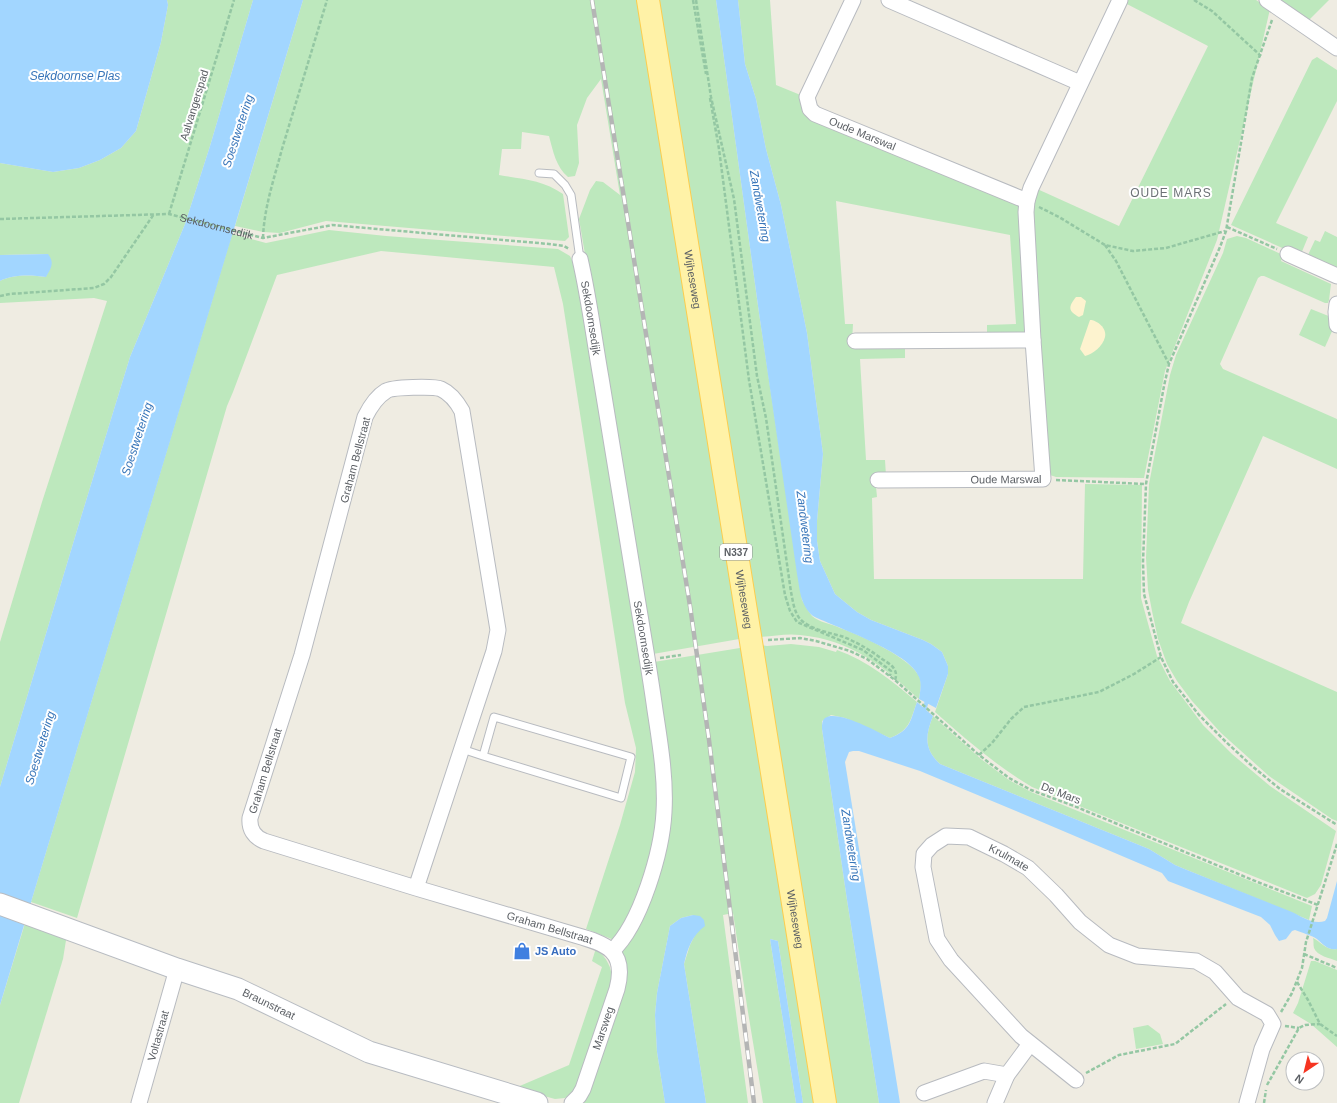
<svg xmlns="http://www.w3.org/2000/svg" width="1337" height="1103" font-family="Arial,sans-serif">
<style>
.green{fill:#bde8bd}
.sand{fill:#fdf3cf}
.water{fill:#a2d6ff}
.lines{fill:none;stroke-linecap:round;stroke-linejoin:round}
.stream{stroke:#a2d6ff;stroke-width:4}
.lane-casing{stroke:#b8bbc0;stroke-width:9}
.street-casing{stroke:#b8bbc0;stroke-width:17}
.secondary-casing{stroke:#b8bcc2;stroke-width:23}
.primary-casing{stroke:#fccd4e;stroke-width:24}
.path{stroke:#94c7a3;stroke-width:2.5;stroke-dasharray:4 2;stroke-linecap:butt}
.lane{stroke:#fff;stroke-width:7}
.street{stroke:#fff;stroke-width:15}
.secondary{stroke:#fff;stroke-width:21}
.primary{stroke:#fff2a7;stroke-width:22}
.rail-casing{stroke:#b4b5b5;stroke-width:4.5}
.rail{stroke:#fff;stroke-width:3;stroke-dasharray:9;stroke-linecap:butt}
.labels{text-anchor:middle;stroke-width:4;stroke-linejoin:round;paint-order:stroke}
.shield{fill:#fff;stroke:#8c8f92;stroke-width:1}
.shield-label{font-size:10px;font-weight:bold;fill:#5b5f64}
.street-label{font-size:11px;fill:#5b5f64;stroke:#fff}
.shop-label{font-size:11px;font-weight:bold;fill:#366cbe;stroke:#fff;text-anchor:start}
.water-label{font-size:12px;font-style:italic;fill:#3775b9;stroke:#fff}
.neighbourhood-label{font-size:12px;letter-spacing:1px;fill:#6c7176;stroke:#fff}
</style>
<rect width="100%" height="100%" fill="#efece2"/>
<g class="green">
<path d="M167,0H253L210,146L185,224L130,357L78,527L0,787V642L42,502L107,301L94,298L0,303V281C13,274 32,275 46,277L48,254L0,255V163L53,172L79,168L100,160L121,148L136,131L161,42L168,5Z"/>
<path d="M303,0H641L745,638L653,654L579,219L590,190L596,181L603,182L620,195L601,79L587,98L577,125L579,163L575,176L568,177C556,167 553,151 549,136L522,132L521,149H502L499,175C523,179 543,180 563,194L569,237L565,241L326,221L280,233L263,232L235,226Z"/>
<path d="M655,0H716L759,313L802,600C805,605 808,611 812,616C818,622 832,624 840,628C860,635 912,658 920,678C922,685 920,692 919,699C882,666 852,640 800,635C785,633 772,637 757,637Z"/>
<path d="M738,0H770L776,85L803,96L802,103L1016,203L1019,206L1028,328L1025,334H987V325L1016,324L1010,235L836,201L845,324H853L852,342L905,346V358L860,359L866,460H885L886,476H875L877,497L872,498L874,579H1083L1085,484L1142,485L1141,598L1157,656L1170,681L1203,725L1232,754L1270,786L1336,831L1321,885L1315,894L1307,898L1032,787C996,766 966,739 935,712L948,674V666L942,652L931,644L923,640L871,620L857,612L835,594L820,561L817,541V521L823,454L807,333L781,205L766,149L756,99L745,64Z"/>
<path d="M1124,0H1256L1270,9L1217,240L1165,371L1144,478L1056,477L1047,474L1031,205L1035,188L1119,226L1208,46L1123,2Z"/>
<path d="M1274,0H1329L1307,22Z"/>
<path d="M1317,57L1337,70V101L1276,223L1308,237L1301,254L1298,255L1231,225L1312,60Z"/>
<path d="M329,230L386,236L558,249L570,256L576,269L660,776L658,833L636,900L614,940L586,929L620,825L635,772L636,748L625,703L563,304L554,267L381,251L277,275L233,392L227,406L77,918L31,902L232,234L266,243Z"/>
<path d="M1325,231L1337,237V272L1307,257L1315,240L1320,242Z"/>
<path d="M1237,236L1246,238L1283,255L1281,261L1331,284L1329,300L1328,303H1325L1264,276H1261L1258,278L1220,364L1223,369L1337,419V469L1263,436L1189,602L1181,623L1337,692V821L1332,819L1269,776L1221,733L1192,701L1177,681L1167,664L1158,639L1152,611L1148,590L1146,558L1149,484L1170,375L1176,355L1223,253L1227,239Z"/>
<path d="M1311,309L1331,317L1333,329L1325,347L1299,335Z"/>
<path d="M791,644L819,647L836,652L837,650C868,661 892,681 917,702C910,721 910,730 890,738L845,718L831,715L822,721V729L847,900L879,1103H833L760,645L767,646Z"/>
<path d="M746,647L819,1103H803L778,941L770,939L796,1103H763L747,1006L733,913L723,915L748,1103H706L684,964L690,945L696,933L693,915L681,918L670,926L657,993L655,1015L657,1052L665,1103H582L587,1098L625,985L624,958L621,950L659,857L654,662Z"/>
<path d="M933,716L981,759L1009,780L1031,792L1312,906L1309,920L1187,870L1175,865L1149,849L940,764C924,749 925,736 933,716Z"/>
<path d="M26,920L67,934L63,959L19,1103H0V1005Z"/>
<path d="M1313,938C1321,942 1327,951 1337,949V961C1330,958 1317,956 1314,948C1313,945 1314,941 1313,938Z"/>
<path d="M596,948C607,959 612,966 612,982L575,1090L565,1098L555,1099L515,1088L569,1065L602,967L592,961Z"/>
<path d="M1311,961H1315L1337,970V1047L1311,1024L1293,1013L1298,1003Z"/>
<path d="M1148,1025L1160,1034L1163,1044L1136,1049L1133,1028Z"/>
</g>
<g class="sand">
<path d="M1076,297H1081L1086,301L1083,315L1079,317C1068,311 1068,307 1076,297Z"/>
<path d="M1090,320C1097,320 1107,328 1105,337C1103,346 1093,354 1085,356L1080,349Z"/>
</g>
<g class="water">
<path d="M0,0H167L168,5L161,42L136,131L121,148L100,160L79,168L53,172L0,163Z"/>
<path d="M253,0H303L0,1005V787L78,527L130,357L185,224L210,146Z"/>
<path d="M716,0H738L745,64L756,99L766,149L781,205L807,333L823,454L817,521V541L820,561L835,594L857,612L871,620L923,640L931,644L942,652L948,666V674L936,708L919,699C920,692 922,684 919,677C910,652 837,628 813,616C800,605 800,590 797,574L759,313Z"/>
<path d="M48,254C55,263 51,268 46,277C32,275 13,274 0,281V255Z"/>
<path d="M917,702L933,716C925,736 924,749 940,764L1149,849L1175,865L1187,870L1292,912C1302,917 1314,925 1325,921L1327,918L1337,881V949C1328,951 1323,944 1317,939C1311,935 1302,933 1295,930L1292,931L1286,939L1279,941L1275,935L1270,925L1261,917L1168,881L1162,873L1016,811L920,771L859,751H853L849,752L845,762L900,1103H879L847,900L822,729C822,725 822,720 825,718C837,709 878,732 890,738C911,730 910,721 917,702Z"/>
<path d="M693,915L700,916L704,920L705,926C692,936 688,947 684,964L706,1103H665L657,1052L655,1015L657,993L670,926L681,918Z"/>
<path d="M770,939L778,941L803,1103H796Z"/>
</g>
<g class="lines">
<path class="stream" d="M923,713L928,698"/>
<g class="lane-casing">
<g id="lane">
<path d="M539,173L554,174L565,185L571,195L580,259"/>
<path d="M462,749L483,756L621,798L631,757L494,717L483,756"/>
</g>
</g>
<g class="street-casing">
<g id="street">
<path id="s2" d="M853,0L807,97L810,109L815,114L1027,201"/>
<path d="M889,0L1080,83"/>
<path d="M1267,0L1337,48"/>
<path d="M1288,254L1337,276"/>
<path id="s3" d="M580,259C589,298 594,338 601,378C612,445 623,512 634,579C641,623 649,666 655,710C660,743 666,778 664,812C662,851 641,924 612,951"/>
<path d="M1337,304L1336,312L1337,325"/>
<path d="M855,341L1033,340"/>
<path id="s4" d="M878,480L1043,479L1033,340L1026,212L1027,201L1031,188L1120,0"/>
<path id="s5" d="M416,888L494,651L498,630L462,411C457,402 450,393 441,389C434,386 392,387 386,391C376,397 370,407 365,417L302,655L250,818C249,829 254,837 264,841L416,888L575,935C607,944 627,951 617,989L583,1089L579,1096L572,1103"/>
<path id="s6" d="M1076,1080L1021,1036L951,960L937,939L923,867L924,854L932,845L946,836L969,837L1004,854L1028,868L1056,895L1080,922L1109,945L1137,956L1196,961L1215,972L1238,998L1267,1014L1273,1024L1262,1049L1247,1103"/>
<path d="M924,1093L984,1071L1007,1075"/>
<path id="s7" d="M139,1103L177,969"/>
<path d="M995,1103L1007,1075L1030,1044"/>
</g>
</g>
<g class="secondary-casing">
<g id="secondary">
<path id="s8" d="M0,904L177,969L238,989L369,1052L537,1103"/>
</g>
</g>
<g class="primary-casing">
<g id="primary">
<path id="s9" d="M648,0L825,1103"/>
</g>
</g>
<g class="path">
<path d="M693,0L706,74"/>
<path d="M696,0L711,97L734,199L757,376L766,418L791,592C793,601 794,613 801,620C812,630 831,633 844,637C858,643 870,650 882,659C890,664 899,669 895,680"/>
<path d="M1194,0L1212,11L1261,56"/>
<path d="M1272,20L1252,78L1226,231L1220,247L1169,364L1164,386L1146,484L1143,562L1144,594L1161,657L1173,682L1199,715L1225,741L1252,766L1280,789L1337,825"/>
<path d="M710,98L719,149L749,380L785,595L790,611L797,622L863,650L891,671L890,676"/>
<path d="M1039,207L1059,217L1105,245L1133,251L1166,248L1225,231"/>
<path d="M169,214L234,0"/>
<path id="s1" d="M0,219L169,214L263,238L332,225L549,244L564,246L569,249"/>
<path d="M1227,227L1277,249"/>
<path d="M263,238C264,208 274,179 282,149C297,99 312,50 327,0"/>
<path d="M1105,245L1116,261L1169,364"/>
<path d="M0,296L10,294L94,288L104,284L111,277L154,214"/>
<path d="M1056,480L1146,484"/>
<path d="M768,640L800,638L816,641L850,651L867,659L895,680L979,755L1009,778L1031,790L1074,806L1260,883L1318,905"/>
<path d="M660,658L681,655"/>
<path d="M979,755L992,743L1011,719L1024,707L1099,692L1134,674L1161,657"/>
<path d="M1304,954L1337,968"/>
<path d="M1297,982L1308,1000L1320,1024L1337,1036"/>
<path d="M1281,1012L1292,993L1302,968L1306,942L1337,844"/>
<path d="M1285,1026L1299,1028"/>
<path d="M1086,1073L1119,1055L1175,1044L1226,1004"/>
<path d="M1267,1085L1299,1028L1305,1025L1320,1024"/>
<path d="M1264,1103L1266,1090"/>
</g>
<use href="#lane" class="lane"/>
<use href="#street" class="street"/>
<use href="#secondary" class="secondary"/>
<use href="#primary" class="primary"/>
<g class="rail-casing">
<path id="rail" d="M592,0L690,606L709,740L754,1103"/>
</g>
<use href="#rail" class="rail"/>
</g>
<defs>
<g id="shop-bare" transform="scale(1.38)"><path d="M-5-2.5h2.3a2.7 3.5 0 0 1 5.4 0H5L5.5 6h-11ZM-1.5-2.5h3a1.5 2.3 0 0 0-3 0Z" fill="#3f7fe0" stroke="#fff" stroke-width="2.5" paint-order="stroke"/></g>
</defs>
<g fill-rule="evenodd">
<use href="#shop-bare" x="522" y="951"/>
</g>
<g class="labels">
<rect class="shield" x="720" y="544" width="32" height="16" rx="3"/>
<g class="shield-label">
<text x="736" y="556">N337</text>
</g>
<g class="street-label">
<text transform="translate(194 105) rotate(-73)" y="4">Aalvangerspad</text>
<text dy="4" stroke="none"><textPath href="#s2" startOffset="178">Oude Marswal</textPath></text>
<text dy="4" stroke="none"><textPath href="#s1" startOffset="218">Sekdoornsedijk</textPath></text>
<text dy="4" stroke="none"><textPath href="#s9" startOffset="283">Wijheseweg</textPath></text>
<text dy="4" stroke="none"><textPath href="#s3" startOffset="60">Sekdoornsedijk</textPath></text>
<text transform="translate(355 460) rotate(-75)" y="4">Graham Bellstraat</text>
<text dy="4" stroke="none"><textPath href="#s4" startOffset="128">Oude Marswal</textPath></text>
<text dy="4" stroke="none"><textPath href="#s9" startOffset="607">Wijheseweg</textPath></text>
<text dy="4" stroke="none"><textPath href="#s3" startOffset="384">Sekdoornsedijk</textPath></text>
<text transform="translate(265 771) rotate(-73)" y="4">Graham Bellstraat</text>
<text transform="translate(1061 793) rotate(21)" y="4">De Mars</text>
<text dy="4" stroke="none"><textPath href="#s6" startOffset="382">Krulmate</textPath></text>
<text dy="4" stroke="none"><textPath href="#s9" startOffset="931">Wijheseweg</textPath></text>
<text dy="4" stroke="none"><textPath href="#s5" startOffset="1358">Graham Bellstraat</textPath></text>
<text dy="4" stroke="none"><textPath href="#s8" startOffset="287">Braunstraat</textPath></text>
<text transform="translate(603 1028) rotate(-71)" y="4">Marsweg</text>
<text dy="4" stroke="none"><textPath href="#s7" startOffset="70">Voltastraat</textPath></text>
</g>
<g class="shop-label">
<text x="535" y="955">JS Auto</text>
</g>
<g class="water-label">
<text x="75" y="80">Sekdoornse Plas</text>
<text transform="translate(238 131) rotate(-72)" y="4">Soestwetering</text>
<text transform="translate(760 206) rotate(80)" y="4">Zandwetering</text>
<text transform="translate(137 439) rotate(-72)" y="4">Soestwetering</text>
<text transform="translate(805 527) rotate(83)" y="4">Zandwetering</text>
<text transform="translate(40 748) rotate(-73)" y="4">Soestwetering</text>
<text transform="translate(851 845) rotate(81)" y="4">Zandwetering</text>
</g>
<g class="neighbourhood-label">
<text x="1171" y="197">OUDE MARS</text>
</g>
</g>
<g transform="translate(1305 1071) rotate(215)"><circle r="19" fill="#ffffff" stroke="#bdbfc1"/>
<path d="M0-3L7 15L0 10L-7 15Z" fill="#f63421"/>
<text y="-6" font-size="11" font-weight="bold" text-anchor="middle" fill="#5b5f64">N</text>
</g>
</svg>
